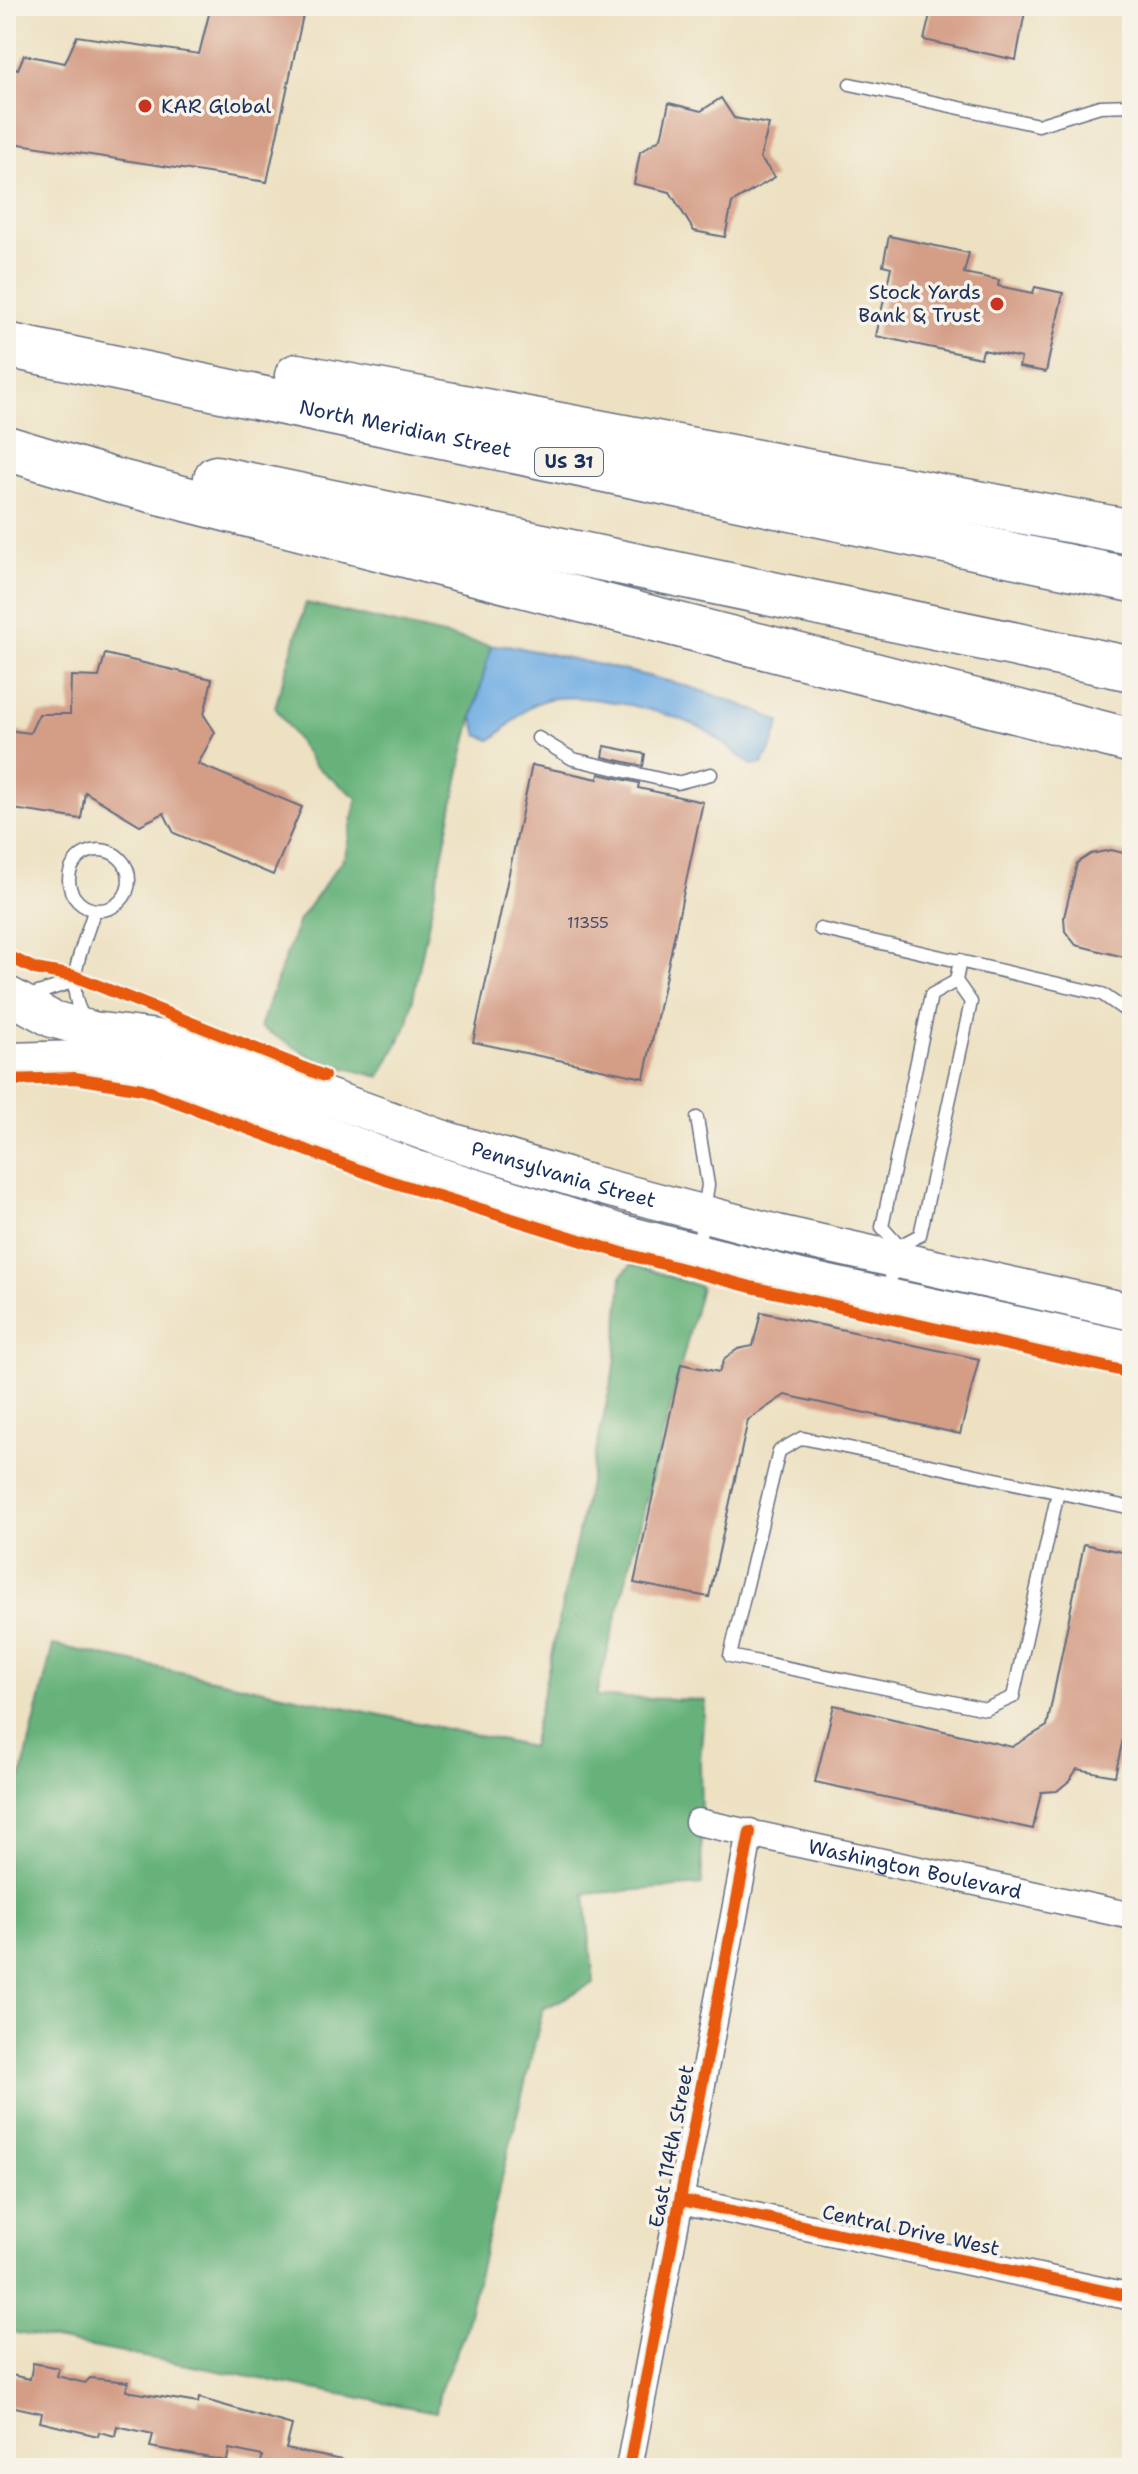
<svg xmlns="http://www.w3.org/2000/svg" width="1138" height="2474" font-family="'Shantell Sans',sans-serif">
<style>
.forest{fill:#66b27a;stroke:#40706c;stroke-width:2}
.water{fill:#71ade3;stroke:#466ea0;stroke-width:2}
.building{fill:#d49d86}
.lines{fill:none;stroke-linecap:round;stroke-linejoin:round}
.service-casing{stroke:#646d81;stroke-width:15}
.minor-casing{stroke:#646d81;stroke-width:29}
.secondary-casing{stroke:#646d81;stroke-width:39}
.motorway-casing{stroke:#646d81;stroke-width:47}
.service{stroke:#fff;stroke-width:12}
.minor{stroke:#fff;stroke-width:26}
.secondary{stroke:#fff;stroke-width:36}
.motorway{stroke:#fff;stroke-width:44}
.cycleway-casing{stroke:#f7f3e8;stroke-width:17}
.cycleway{stroke:#e8590c;stroke-width:12}
.poi-dot{fill:#c8321e;stroke:#f7f3e8;stroke-width:3}
.labels{text-anchor:middle;stroke-width:7;stroke-linejoin:round;paint-order:stroke}
.number-label{font-size:16px;fill:#494a68}
.shield{fill:#f7f3e8;stroke:#5d6a87;stroke-width:2}
.shield-label{font-size:18px;font-weight:bold;fill:#1b2f5e}
.poi-label{font-size:20px;fill:#1b2f5e;stroke:#f7f3e8;text-anchor:start}
.street-label{font-size:20px;fill:#1b2f5e;stroke:#f7f3e8}
</style>
<rect width="100%" height="100%" fill="#f7f3e8"/>
<filter id="ink" filterUnits="userSpaceOnUse"><feTurbulence type="fractalNoise" baseFrequency=".0125" numOctaves="2"/><feDisplacementMap in="SourceGraphic" scale="16" xChannelSelector="R" yChannelSelector="G"/><feConvolveMatrix kernelMatrix="1 2 1 2 8 2 1 2 1" color-interpolation-filters="sRGB"/></filter>
<filter id="wash" filterUnits="userSpaceOnUse"><feTurbulence type="fractalNoise" baseFrequency=".006" numOctaves="4" result="noise"/><feDisplacementMap in="SourceGraphic" scale="32" xChannelSelector="R" yChannelSelector="G"/><feGaussianBlur stdDeviation="1.8" result="paint"/><feColorMatrix in="noise" values="0 0 0 0 0 0 0 0 0 0 0 0 0 0 0 0 0 1.4 0 .05"/><feComposite in="paint" operator="in"/></filter>
<g filter="url(#wash)">
<rect width="100%" height="100%" fill="#ede1c2"/>
<g class="forest">
<path d="M306,603L491,646L464,750L408,1023L380,1077L319,1061L260,1027L299,920L345,856L357,798L314,765L275,707Z"/>
<path d="M632,1264L701,1287L596,1697L705,1700L700,1760L702,1885L585,1894L594,1983L543,2009L464,2334L440,2390L436,2412L6,2331V1841L53,1645L531,1747L615,1365L622,1275Z"/>
</g>
<path class="water" d="M508,645C599,666 696,680 780,722L773,744L762,764L752,765C734,754 716,734 697,726C661,710 584,691 545,700C524,706 509,727 491,740L478,735L473,718L491,646Z"/>
<g id="blocks">
<g class="building">
<path d="M211,6H305L267,182L6,142V66L18,69L24,55L65,63L77,36L199,54Z"/>
<path d="M932,6H1026L1016,60L924,40Z"/>
<path d="M721,98L734,118L769,124L760,158L775,177L732,203L725,237L694,231L670,192L634,184L640,152L661,138L669,103L701,111Z"/>
<path d="M889,236L969,253L964,273L999,280L998,286L1033,293L1035,287L1063,293L1046,372L1019,367L1021,358L983,350L981,358L876,336L891,267L883,265Z"/>
<path d="M105,654L212,679L204,715L215,732L198,764L302,807L273,875L174,833L164,813L140,825L85,792L81,819L6,808V730L30,733L39,714H70L71,676L99,677Z"/>
<path d="M605,746L645,754L643,766L603,757Z"/>
<path d="M532,765L598,779L599,774L639,783L638,788L703,802L644,1078L473,1042Z"/>
<path d="M1111,850L1132,855V959L1076,945L1065,931L1064,917L1077,863L1091,854Z"/>
<path d="M761,1312L979,1359L960,1434L785,1395L748,1420L709,1597L634,1583L681,1364L719,1372L725,1358L738,1349L753,1346Z"/>
<path d="M1084,1544L1132,1554V1697L1115,1776L1077,1769L1069,1781L1057,1791L1041,1792L1033,1829L815,1782L834,1705L1012,1747L1047,1726Z"/>
<path d="M33,2363L59,2368L57,2376L85,2383L90,2378L128,2382L126,2391L198,2403L199,2398L292,2425L286,2449L342,2460L341,2468H261L262,2456L229,2449L227,2461L150,2447L153,2434L117,2426L115,2436L99,2432L98,2436L40,2422L42,2413L6,2405V2374L30,2379Z"/>
</g>
</g>
</g>
<g filter="url(#ink)">
<use href="#blocks" fill-opacity="0" stroke="#646d81" stroke-width="2"/>
<g class="lines">
<g class="service-casing">
<g id="service">
<path d="M850,84L1038,125L1100,106L1132,105"/>
<path d="M538,738L573,759L677,783L711,774"/>
<circle cx="99" cy="880" r="30"/>
<path d="M820,929L1102,994L1132,1015"/>
<path d="M26,997L72,982"/>
<path d="M86,1021C61,987 83,948 94,911"/>
<path d="M697,1118L708,1185L698,1249"/>
<path d="M899,1246L882,1227L931,995L956,981"/>
<path d="M887,1294L899,1246L920,1235L971,1002L956,981L960,960"/>
<path d="M1058,1492L1013,1697L986,1709L730,1656L779,1451L802,1438L1132,1508"/>
</g>
</g>
<g class="minor-casing">
<g id="minor">
<path id="s1" d="M698,1822L1132,1916"/>
<path d="M681,2200L1132,2297"/>
<path d="M629,2468L750,1832"/>
</g>
</g>
<g class="secondary-casing">
<g id="secondary">
<path id="s2" d="M10,996L52,1019L93,1030L166,1039L444,1139L592,1184L777,1233L1132,1312"/>
<path d="M6,1061L82,1059L178,1078L417,1169L618,1232L797,1277L1132,1350"/>
</g>
</g>
<g class="motorway-casing">
<g id="motorway">
<path id="s3" d="M6,345L1132,580"/>
<path d="M297,376L1132,532"/>
<path d="M6,448L112,480L1132,741"/>
<path d="M216,478L1132,669"/>
</g>
</g>
<use href="#service" class="service"/>
<use href="#minor" class="minor"/>
<use href="#secondary" class="secondary"/>
<use href="#motorway" class="motorway"/>
<g class="cycleway-casing">
<g id="cycleway">
<path d="M6,955L35,969L74,976L324,1076"/>
<path d="M6,1080L75,1078L142,1089L386,1180L622,1253L751,1287L1132,1373"/>
<path d="M681,2200L1132,2297"/>
<path d="M629,2468L750,1832"/>
</g>
</g>
<use href="#cycleway" class="cycleway"/>
</g>
</g>
<g class="poi-dot">
<circle cx="145" cy="106" r="8"/>
<circle cx="997" cy="304" r="8"/>
</g>
<g class="labels">
<g class="number-label">
<text x="588" y="928">11355</text>
</g>
<rect class="shield" x="535" y="448" width="68" height="28" rx="6"/>
<g class="shield-label">
<text x="569" y="468">US 31</text>
</g>
<g class="poi-label">
<text x="161" y="113">KAR Global</text>
<text x="981" y="299" text-anchor="end">Stock Yards<tspan x="981" dy="23">Bank &amp; Trust</tspan></text>
</g>
<g class="street-label">
<text dy="7" stroke="none"><textPath href="#s3" startOffset="408">North Meridian Street</textPath></text>
<text dy="7" stroke="none"><textPath href="#s2" startOffset="584">Pennsylvania Street</textPath></text>
<text dy="7" stroke="none"><textPath href="#s1" startOffset="222">Washington Boulevard</textPath></text>
<text transform="translate(671 2146) rotate(-79)" y="7">East 114th Street</text>
<text transform="translate(911 2230) rotate(12)" y="7">Central Drive West</text>
</g>
</g>
<rect width="1138" height="2474" fill="none" stroke="#f7f3e8" stroke-width="32"/>
</svg>
